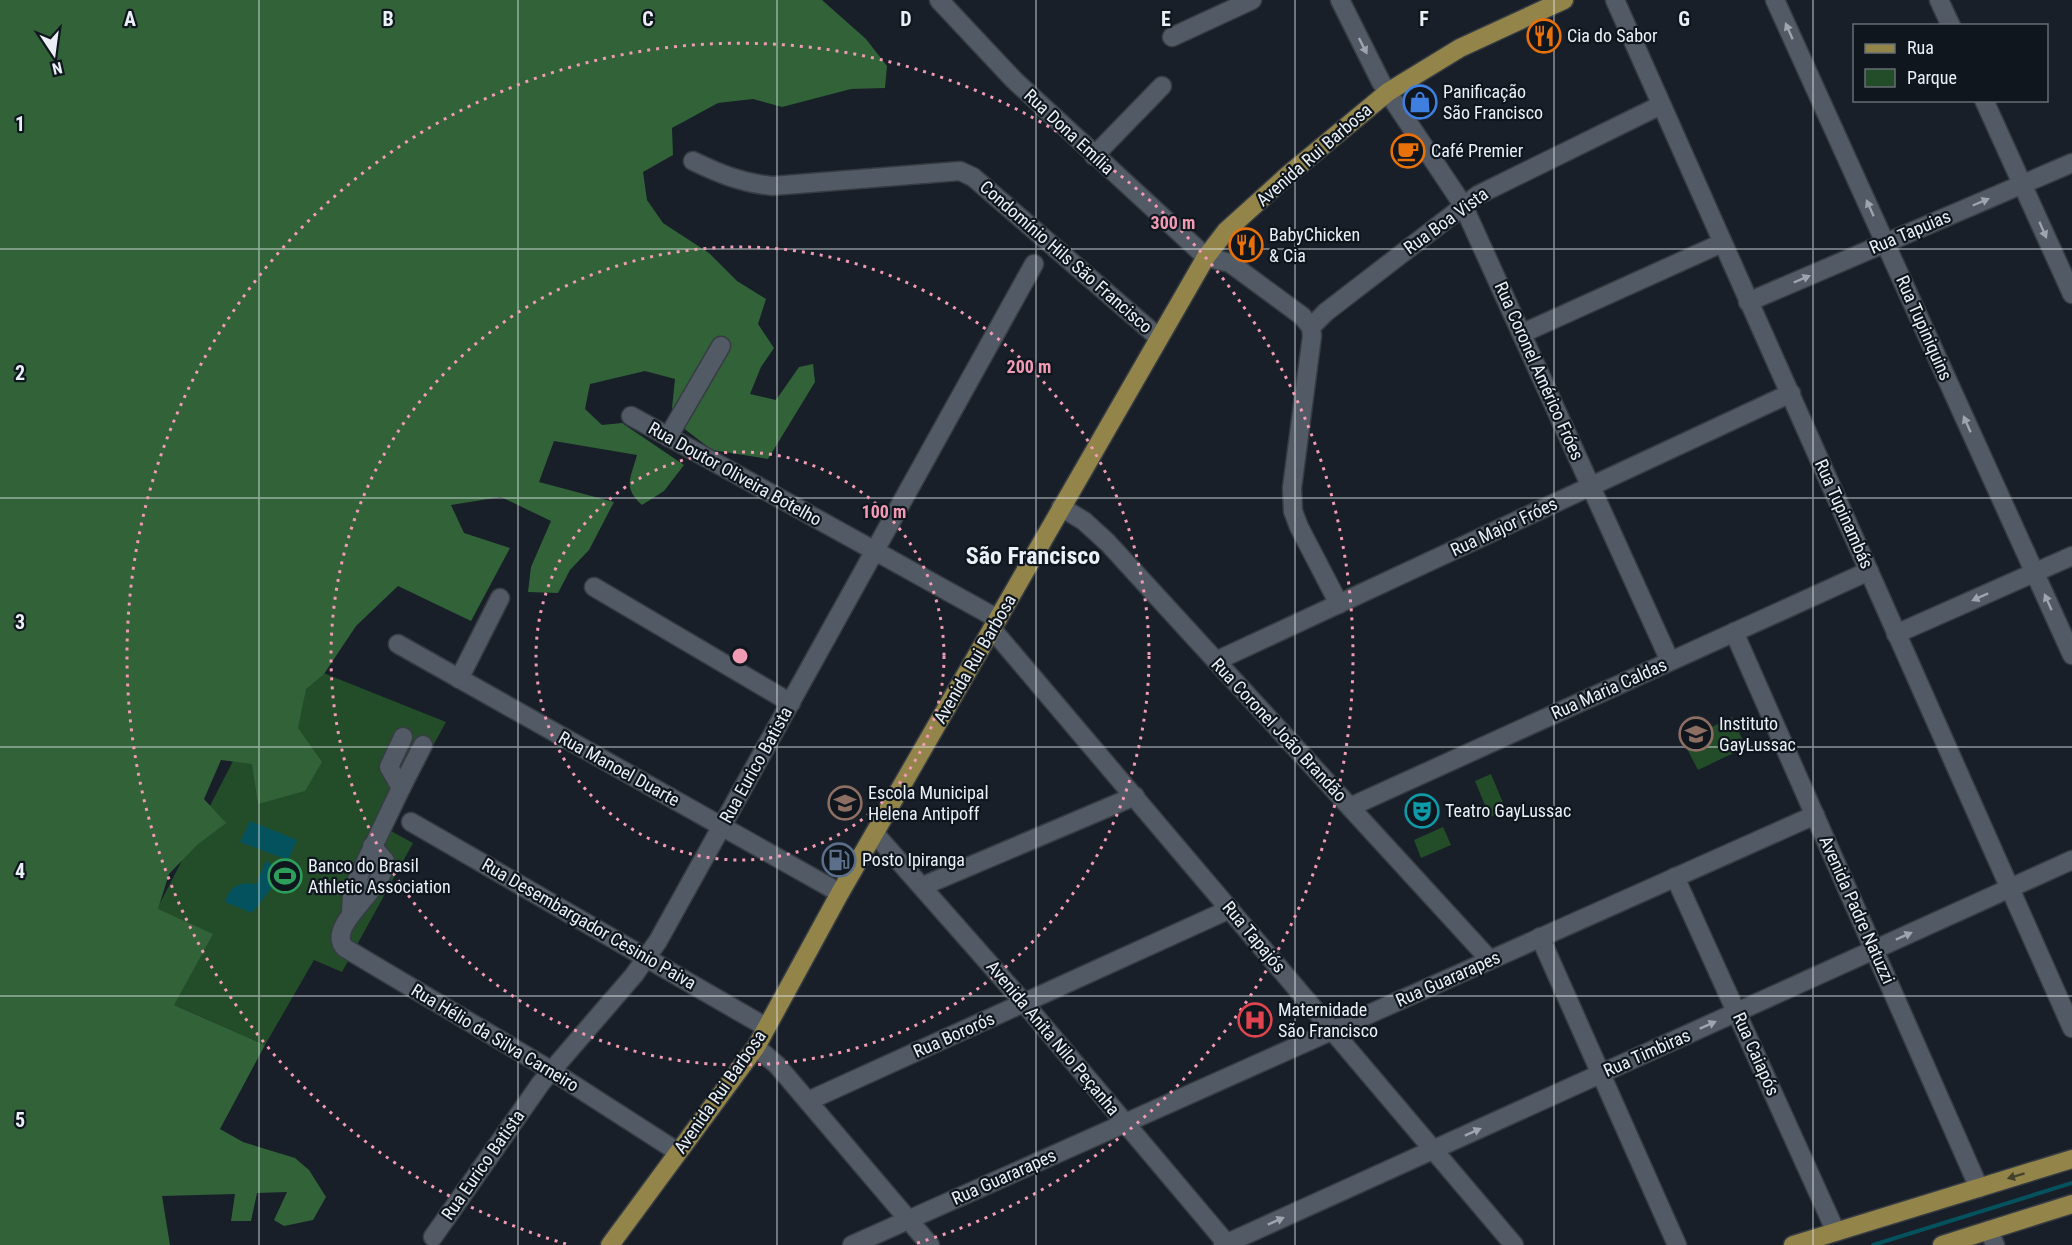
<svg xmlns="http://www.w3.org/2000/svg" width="2072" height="1245" font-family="'Roboto Condensed',sans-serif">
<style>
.green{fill:#234d29}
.forest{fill:#316238}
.water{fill:#03525e}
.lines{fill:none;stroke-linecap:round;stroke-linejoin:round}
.stream{stroke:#03525e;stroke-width:4}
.minor-casing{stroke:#373c43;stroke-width:21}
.major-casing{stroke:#373c43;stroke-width:21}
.minor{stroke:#525a65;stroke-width:18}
.major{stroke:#938449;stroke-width:18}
.oneway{fill:#9ea5ae}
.oneway2{fill:#44422f}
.grid{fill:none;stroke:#ebf0f6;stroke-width:1.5;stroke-opacity:0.55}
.ring{fill:none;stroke:#f19ab3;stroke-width:3;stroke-dasharray:3 6}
.labels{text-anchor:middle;stroke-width:4.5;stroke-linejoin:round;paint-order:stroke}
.poi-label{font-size:18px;fill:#ebf0f6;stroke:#0f161e;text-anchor:start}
.street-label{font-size:18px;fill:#ebf0f6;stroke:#0f161e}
.district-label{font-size:24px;font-weight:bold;fill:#ebf0f6;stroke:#0f161e}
.grid-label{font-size:20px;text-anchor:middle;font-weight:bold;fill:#ebf0f6;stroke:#0f161e;stroke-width:4.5;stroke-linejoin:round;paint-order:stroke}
.centre{fill:#f19ab3;stroke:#0f161e;stroke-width:3}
.ring-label{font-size:18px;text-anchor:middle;font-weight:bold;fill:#f19ab3;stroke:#0f161e;stroke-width:4.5;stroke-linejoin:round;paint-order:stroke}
</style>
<rect width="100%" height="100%" fill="#181f28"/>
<g class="green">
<path d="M286,658L446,722L403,801L378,824L413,843L342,972L314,960L265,1045L174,1005L157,909Z"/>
<path d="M1732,717L1746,747L1698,770L1683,741Z"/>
<path d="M1491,774L1506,810L1490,817L1475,781Z"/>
<path d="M1443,827L1451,845L1421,858L1414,840Z"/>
</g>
<path class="forest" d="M0,0H822L866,39L887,66L885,88L851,89L782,107L753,99L718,103L672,128L673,155L643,172L647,200L663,223L709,253L737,281L766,299L758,324L774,348L761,367L750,394L776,400L799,367L813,364L815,382L768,459L712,450L678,424L672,408L675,379L645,371L590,384L585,409L602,425L622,423L684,465L664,491L642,505C622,487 631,478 637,455L554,441L539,482L614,502L589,550L570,570L558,593L528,592L531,567L551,521L501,497L451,505L464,533L510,548L471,621L398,586L356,626L324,674L306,689L298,728L322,762L305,791L258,804L252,764L221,760L204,799L226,823L197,845L169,874L158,909L213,934L174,1005L265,1045L220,1129L243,1142L295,1158L309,1170L326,1197L313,1220L284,1226L274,1220L287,1192L257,1193L251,1221H231L235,1194L162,1196L170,1245H0Z"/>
<g class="water">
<path d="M250,821L297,840L288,860L240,842Z"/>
<path d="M266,861L278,868L273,886L252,913L225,902C231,885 238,882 256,884Z"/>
</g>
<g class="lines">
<path class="stream" d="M1873,1245L2072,1183"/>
<g class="minor-casing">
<g id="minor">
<path d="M939,0L1014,80L1206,257L1230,263L1302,316L1311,327L1312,336L1292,488L1293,511L1299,527L1339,604"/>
<path d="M1340,0L1381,82L1463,205L1670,661"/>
<path d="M1615,0L2072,1028"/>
<path d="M1775,0L2072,655"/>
<path d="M1939,0L1951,26"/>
<path d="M1172,37L1252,0"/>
<path d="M1984,100L2072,294"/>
<path d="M1094,156L1162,86"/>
<path d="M693,161C720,174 742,183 772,186L960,171L973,177L1158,337"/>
<path d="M1748,302L2072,163"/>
<path d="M1311,327L1326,312L1478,195L1661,105"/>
<path d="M1523,333L1722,243"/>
<path d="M631,416L998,619"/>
<path d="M668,437L721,346"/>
<path d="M1061,507L1084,521L1108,543L1490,960"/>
<path d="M594,587L791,703"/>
<path d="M992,629L1514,1245"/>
<path d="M1734,632L1979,1188"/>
<path d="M1896,634L2072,556"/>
<path d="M398,644L840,893"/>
<path d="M1216,661L1791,393"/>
<path d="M459,679L500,598"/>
<path d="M401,788L423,745"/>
<path d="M1350,807L1869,571"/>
<path d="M411,822L766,1027"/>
<path d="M876,835L1024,1003L1228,1245"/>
<path d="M372,846L385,861C385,890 324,926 345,948L552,1071L678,1152"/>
<path d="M1675,877L1836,1232"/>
<path d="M923,886L1135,796"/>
<path d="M351,913L352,894L357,880L401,788L389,767L403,737"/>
<path d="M1540,937L1677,1245"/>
<path d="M756,1047L777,1065L930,1245"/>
<path d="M808,1101L1230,909"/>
<path d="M1989,1230L1995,1245"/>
<path d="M433,1237L541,1083L634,975L658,941L1034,264"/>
<path d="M852,1245L1815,815"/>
<path d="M1223,1245L2072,860"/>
</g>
</g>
<g class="major-casing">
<g id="major">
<path d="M610,1245L756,1047L840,893L1206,257L1226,231L1289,174L1388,92L1460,48L1564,0"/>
<path d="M1793,1245L2072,1159"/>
<path d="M1942,1245L2072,1204"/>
</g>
</g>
<use href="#minor" class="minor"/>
<use href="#major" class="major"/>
</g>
<defs><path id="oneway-solid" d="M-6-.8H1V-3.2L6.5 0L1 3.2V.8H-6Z" transform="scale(1.5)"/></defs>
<g class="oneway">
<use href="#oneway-solid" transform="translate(1789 31) rotate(-114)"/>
<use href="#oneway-solid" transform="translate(1363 46) rotate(63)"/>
<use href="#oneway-solid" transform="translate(1981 202) rotate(-23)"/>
<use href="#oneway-solid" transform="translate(1870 208) rotate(-114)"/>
<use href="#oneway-solid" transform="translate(2043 230) rotate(66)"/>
<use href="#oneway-solid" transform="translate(1802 279) rotate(-23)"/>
<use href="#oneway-solid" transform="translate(1967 424) rotate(-114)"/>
<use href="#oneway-solid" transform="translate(1980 597) rotate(156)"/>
<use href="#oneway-solid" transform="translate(2048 602) rotate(-114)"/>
<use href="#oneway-solid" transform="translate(1904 936) rotate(-24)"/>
<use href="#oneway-solid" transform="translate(1708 1025) rotate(-24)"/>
<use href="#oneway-solid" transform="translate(1473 1132) rotate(-24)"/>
<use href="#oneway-solid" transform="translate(1276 1221) rotate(-24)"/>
</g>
<use class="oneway2" href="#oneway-solid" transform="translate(2016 1176) rotate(163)"/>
<path class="grid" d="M259,0V1245M518,0V1245M777,0V1245M1036,0V1245M1295,0V1245M1554,0V1245M1813,0V1245M0,249H2072M0,498H2072M0,747H2072M0,996H2072"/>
<g class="ring">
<circle cx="740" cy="656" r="204"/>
<circle cx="740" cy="656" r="409"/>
<path d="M566 1244A613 613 0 1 1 914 1244"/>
</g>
<defs>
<g id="restaurant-ring" transform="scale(1.725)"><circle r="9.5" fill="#0f161e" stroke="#e8710a" stroke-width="1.5"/><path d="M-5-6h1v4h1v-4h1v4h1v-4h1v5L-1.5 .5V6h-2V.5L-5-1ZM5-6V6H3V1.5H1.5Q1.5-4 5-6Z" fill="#e8710a"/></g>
<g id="shop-ring" transform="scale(1.725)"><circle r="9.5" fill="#0f161e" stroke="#3f7fe0" stroke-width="1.5"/><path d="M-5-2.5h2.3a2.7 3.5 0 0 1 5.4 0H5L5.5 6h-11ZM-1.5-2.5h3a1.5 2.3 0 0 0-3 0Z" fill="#3f7fe0"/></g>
<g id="cafe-ring" transform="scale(1.725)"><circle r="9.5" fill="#0f161e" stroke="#e8710a" stroke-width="1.5"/><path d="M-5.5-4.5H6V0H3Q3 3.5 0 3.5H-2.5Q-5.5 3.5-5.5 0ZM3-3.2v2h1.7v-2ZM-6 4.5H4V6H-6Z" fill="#e8710a"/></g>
<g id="school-ring" transform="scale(1.725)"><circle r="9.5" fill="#0f161e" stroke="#8d6e63" stroke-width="1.5"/><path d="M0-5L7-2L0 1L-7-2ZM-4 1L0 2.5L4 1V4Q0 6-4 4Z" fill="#8d6e63"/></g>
<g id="theatre-ring" transform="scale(1.725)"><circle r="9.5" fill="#0f161e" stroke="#0f9aa8" stroke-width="1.5"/><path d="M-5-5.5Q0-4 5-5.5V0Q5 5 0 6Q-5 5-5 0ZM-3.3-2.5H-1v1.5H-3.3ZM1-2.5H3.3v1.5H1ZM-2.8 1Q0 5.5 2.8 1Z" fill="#0f9aa8"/></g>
<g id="fuel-ring" transform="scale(1.725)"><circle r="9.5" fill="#0f161e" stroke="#5c6f8a" stroke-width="1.5"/><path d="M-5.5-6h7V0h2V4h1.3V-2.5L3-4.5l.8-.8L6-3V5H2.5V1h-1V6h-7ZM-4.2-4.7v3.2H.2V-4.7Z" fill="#5c6f8a"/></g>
<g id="stadium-ring" transform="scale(1.725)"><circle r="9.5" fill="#0f161e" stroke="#2e9e5b" stroke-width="1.5"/><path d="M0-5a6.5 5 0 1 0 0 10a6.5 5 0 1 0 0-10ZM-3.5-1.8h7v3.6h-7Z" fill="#2e9e5b"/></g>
<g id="hospital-ring" transform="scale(1.725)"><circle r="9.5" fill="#0f161e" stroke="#e0444e" stroke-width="1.5"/><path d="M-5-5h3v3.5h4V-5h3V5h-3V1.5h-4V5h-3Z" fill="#e0444e"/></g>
</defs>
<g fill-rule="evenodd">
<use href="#restaurant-ring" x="1544" y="36"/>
<use href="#shop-ring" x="1420" y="102"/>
<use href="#cafe-ring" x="1408" y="151"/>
<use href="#restaurant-ring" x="1246" y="245"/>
<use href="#school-ring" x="1696" y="734"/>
<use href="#school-ring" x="845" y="803"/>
<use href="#theatre-ring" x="1422" y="811"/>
<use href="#fuel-ring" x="839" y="860"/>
<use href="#stadium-ring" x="285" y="876"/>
<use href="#hospital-ring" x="1255" y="1020"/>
</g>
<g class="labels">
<g class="poi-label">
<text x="1567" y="42">Cia do Sabor</text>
<text x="1443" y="98">Panificação<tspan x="1443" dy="21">São Francisco</tspan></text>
<text x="1431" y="157">Café Premier</text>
<text x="1269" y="241">BabyChicken<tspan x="1269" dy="21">&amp; Cia</tspan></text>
<text x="1719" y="730">Instituto<tspan x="1719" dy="21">GayLussac</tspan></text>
<text x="868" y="799">Escola Municipal<tspan x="868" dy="21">Helena Antipoff</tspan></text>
<text x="1445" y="817">Teatro GayLussac</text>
<text x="862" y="866">Posto Ipiranga</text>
<text x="308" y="872">Banco do Brasil<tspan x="308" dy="21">Athletic Association</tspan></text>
<text x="1278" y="1016">Maternidade<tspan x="1278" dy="21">São Francisco</tspan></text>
</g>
<g class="street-label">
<text transform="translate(1069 132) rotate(43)" y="6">Rua Dona Emília</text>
<text transform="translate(1314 155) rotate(-41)" y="6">Avenida Rui Barbosa</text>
<text transform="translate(1446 221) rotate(-36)" y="6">Rua Boa Vista</text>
<text transform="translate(1910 232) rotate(-23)" y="6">Rua Tapuias</text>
<text transform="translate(1066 257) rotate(41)" y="6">Condomínio Hils São Francisco</text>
<text transform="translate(1924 328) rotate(66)" y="6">Rua Tupiniquins</text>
<text transform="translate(1539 371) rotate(66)" y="6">Rua Coronel Américo Fróes</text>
<text transform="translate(735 474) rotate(29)" y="6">Rua Doutor Oliveira Botelho</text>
<text transform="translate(1844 514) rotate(66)" y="6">Rua Tupinambás</text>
<text transform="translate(1504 527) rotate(-25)" y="6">Rua Major Fróes</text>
<text transform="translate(975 659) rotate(-60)" y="6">Avenida Rui Barbosa</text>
<text transform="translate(1609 689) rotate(-24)" y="6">Rua Maria Caldas</text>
<text transform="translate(1279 730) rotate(47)" y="6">Rua Coronel João Brandão</text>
<text transform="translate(756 765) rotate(-61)" y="6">Rua Eurico Batista</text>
<text transform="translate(619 769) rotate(29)" y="6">Rua Manoel Duarte</text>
<text transform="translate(1857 910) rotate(66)" y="6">Avenida Padre Natuzzi</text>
<text transform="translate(589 924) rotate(30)" y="6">Rua Desembargador Cesinio Paiva</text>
<text transform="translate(1254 937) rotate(50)" y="6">Rua Tapajós</text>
<text transform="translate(1448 979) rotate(-24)" y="6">Rua Guararapes</text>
<text transform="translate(954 1035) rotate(-24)" y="6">Rua Bororós</text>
<text transform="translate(495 1038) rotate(31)" y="6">Rua Hélio da Silva Carneiro</text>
<text transform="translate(1053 1038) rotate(50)" y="6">Avenida Anita Nilo Peçanha</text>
<text transform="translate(1647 1053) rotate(-24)" y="6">Rua Timbiras</text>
<text transform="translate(1756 1054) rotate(66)" y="6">Rua Caiapós</text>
<text transform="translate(720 1092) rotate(-55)" y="6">Avenida Rui Barbosa</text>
<text transform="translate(483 1165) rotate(-55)" y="6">Rua Eurico Batista</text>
<text transform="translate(1004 1177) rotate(-24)" y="6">Rua Guararapes</text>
</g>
<g class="district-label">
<text x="1033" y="564">São Francisco</text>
</g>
</g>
<g class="grid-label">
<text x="130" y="26">A</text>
<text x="388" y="26">B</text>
<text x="648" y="26">C</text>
<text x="906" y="26">D</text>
<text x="1166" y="26">E</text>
<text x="1424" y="26">F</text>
<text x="1684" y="26">G</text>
<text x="20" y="131">1</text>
<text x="20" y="380">2</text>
<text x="20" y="629">3</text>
<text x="20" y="878">4</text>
<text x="20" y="1127">5</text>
</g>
<circle cx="740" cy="656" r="9" class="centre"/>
<g class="ring-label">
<text x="1173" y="229">300 m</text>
<text x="1029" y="373">200 m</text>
<text x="884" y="518">100 m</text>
</g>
<rect x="1853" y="24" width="195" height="78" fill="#0f161e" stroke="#676d74" stroke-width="1.5"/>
<rect x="1865" y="44" width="30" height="9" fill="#938449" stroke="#676d74" stroke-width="1.5"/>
<text x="1907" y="54" font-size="18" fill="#ebf0f6">Rua</text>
<rect x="1865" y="69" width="30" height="18" fill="#234d29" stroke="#676d74" stroke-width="1.5"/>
<text x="1907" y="84" font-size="18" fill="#ebf0f6">Parque</text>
<g transform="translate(54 54) rotate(167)" stroke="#0f161e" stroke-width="4.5" paint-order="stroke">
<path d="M0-4.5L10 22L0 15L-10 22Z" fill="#ebf0f6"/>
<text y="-9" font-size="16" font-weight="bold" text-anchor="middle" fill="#ebf0f6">N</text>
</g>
</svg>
